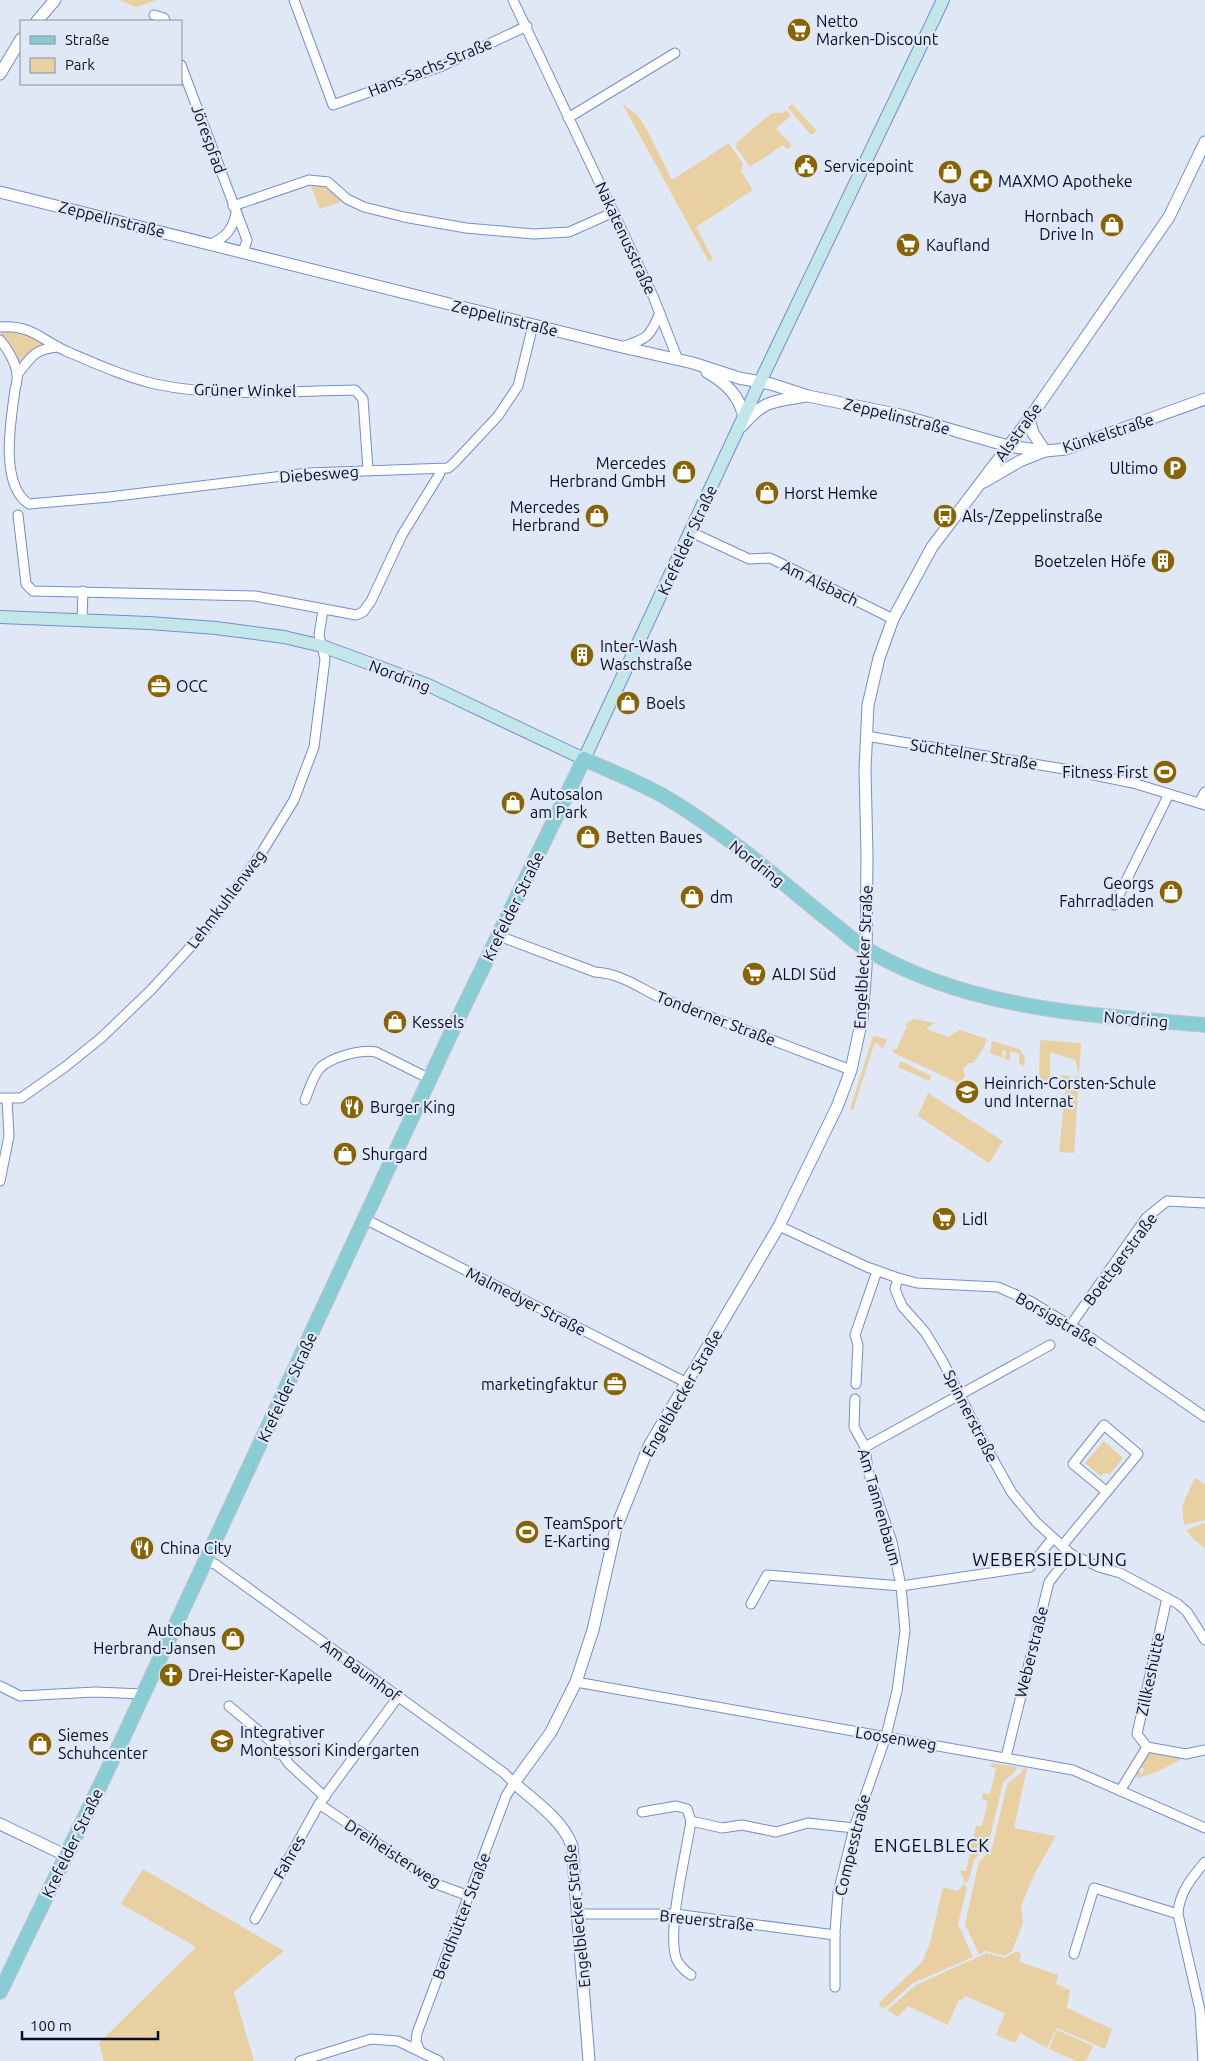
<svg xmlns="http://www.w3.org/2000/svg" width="1205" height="2061" font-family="Ubuntu,sans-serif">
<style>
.green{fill:#e8d0a2}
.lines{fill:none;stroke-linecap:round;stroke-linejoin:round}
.minor-casing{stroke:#7090d0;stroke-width:11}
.tertiary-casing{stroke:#7090d0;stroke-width:13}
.secondary-casing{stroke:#7090d0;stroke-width:14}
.primary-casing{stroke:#c3c5cb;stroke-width:16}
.minor{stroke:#fff;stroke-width:9}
.tertiary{stroke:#fff;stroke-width:11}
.secondary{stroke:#c3e6e9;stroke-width:12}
.primary{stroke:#88cdd3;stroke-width:14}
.labels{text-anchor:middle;stroke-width:4.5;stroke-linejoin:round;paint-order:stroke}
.poi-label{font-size:16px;fill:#050f27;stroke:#e0e7f5;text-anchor:start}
.street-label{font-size:16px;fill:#050f27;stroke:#e0e7f5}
.neighbourhood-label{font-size:18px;letter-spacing:1px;fill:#050f27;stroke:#e0e7f5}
</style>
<rect width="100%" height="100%" fill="#e0e7f5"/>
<g class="green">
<path d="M120,0H156L136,7Z"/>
<path d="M622,103L638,116L647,130L672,180L729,143L743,164L741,171L753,190L696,227L713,259L709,262Z"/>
<path d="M792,104L817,131L813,134H810L788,108Z"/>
<path d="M786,110L791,116L776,128L792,146L787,149L783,145L750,167L736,147L737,142L772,113H782Z"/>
<path d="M310,184C325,185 335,188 341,202L320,209Z"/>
<path d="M1,332H20L41,342L42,344L31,352L20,365L17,364L11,347L1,335Z"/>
<path d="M913,1019L935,1023L926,1029L948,1037L960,1030L987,1039L984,1047L973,1063H969L963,1068L965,1077L958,1083L892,1052L894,1049L896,1050L907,1026L905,1025Z"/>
<path d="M873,1036L887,1039L883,1048L876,1043L874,1045L853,1110L850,1109Z"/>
<path d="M1040,1040L1081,1043L1074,1153L1059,1152L1066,1085L1061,1075L1070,1076V1080L1079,1075L1075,1060L1050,1052V1081L1039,1079Z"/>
<path d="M992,1041L1019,1049L1025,1057L1024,1066L1019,1063V1053L1010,1051V1060L1004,1059L1006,1053L1004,1050L1002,1051L1003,1058L990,1053Z"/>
<path d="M901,1061L931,1076L929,1081L898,1067Z"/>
<path d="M928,1093L1003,1141L989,1163L918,1116Z"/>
<path d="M1104,1441L1123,1458L1110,1474L1104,1473L1100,1476L1085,1463Z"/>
<path d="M1195,1478L1205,1484V1520L1184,1525L1182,1506Z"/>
<path d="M1205,1523V1548L1194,1540L1186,1530Z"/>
<path d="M1149,1751L1179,1757L1180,1760L1157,1772L1138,1778L1135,1775L1137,1771L1142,1774L1144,1769L1140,1767Z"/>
<path d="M992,1763L1017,1767C1015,1775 1007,1776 1003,1783L988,1845L974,1860L968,1882H963L964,1879L959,1870L966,1871L970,1852L963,1850L964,1848L973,1838L976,1826H982L988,1801L982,1799L983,1793L990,1794L996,1768L989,1766Z"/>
<path d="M1023,1768H1027L1014,1828L1056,1836L1035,1873L1021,1906L1023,1923L1012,1951L1005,1956L986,1951L979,1954L965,1924L979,1862L992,1848L1007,1785C1011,1777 1021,1778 1023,1768Z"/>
<path d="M143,1869L284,1951L234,1992L254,2061H104L99,2043L196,1947L121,1904Z"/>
<path d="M963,1884L967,1887L958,1924L973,1957L913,1983L885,2008L879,2007L880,2002L922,1962L930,1943L943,1887L957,1891L961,1888Z"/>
<path d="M1017,1951L1021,1954L1020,1962L1058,1975L1056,1984L1070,1990L1067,2008L1112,2029L1105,2049L1057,2028L1047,2048L1020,2033L1015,2043L996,2035L1005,2013L965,1996L962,2000L959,1999L948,2025L908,2006L898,2017L887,2010L916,1985L987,1953L1004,1958Z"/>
<path d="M1057,2030L1093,2046L1086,2061H1076L1049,2049Z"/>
</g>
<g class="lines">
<g class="minor-casing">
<g id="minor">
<path d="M294,0L333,105L442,66L527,26"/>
<path d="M513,0L653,296L678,360"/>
<path d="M154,15L164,18L165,21"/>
<path d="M181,65L247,240L243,252"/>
<path d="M568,118L675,53"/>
<path d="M233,206L309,180L328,182L347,199L364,207L404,217L466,228L534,234L569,232L614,212"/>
<path d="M211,244C226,237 233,229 236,213"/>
<path d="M0,327C32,325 40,339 66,351C94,363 125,377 155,384C221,398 288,391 355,390L363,399L368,470"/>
<path d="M0,340C7,348 16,363 17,374C18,379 16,385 15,390C10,425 0,485 29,504L109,497L308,473L448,468L454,463L498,416L518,386L533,325"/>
<path d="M622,347C648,338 649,338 660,313"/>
<path d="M17,375C31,357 34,349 58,347"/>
<path d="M18,515L26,584L33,591L255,596L356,615L363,612L371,601L402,535L439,475L441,469"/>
<path d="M691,532L749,559L770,558L893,619"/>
<path d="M82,619L83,591"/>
<path d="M866,736L1064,769L1133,783L1205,805"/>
<path d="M1199,803L1205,792"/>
<path d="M1114,905L1169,794"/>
<path d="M499,936L595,972C623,974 639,988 663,999L851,1070"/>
<path d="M0,1098H21L65,1067L101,1038L151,990L206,930L262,852L294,800L314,747L325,659L319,635L323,610"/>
<path d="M305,1100C309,1090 313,1076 320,1068C331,1057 362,1049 376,1052L430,1079"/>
<path d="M0,1181L9,1136L7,1099"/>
<path d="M365,1219L687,1383"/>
<path d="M779,1226L867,1267L898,1278L917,1283L998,1287L1030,1301L1091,1338L1205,1417"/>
<path d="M898,1278L895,1289L902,1306L925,1332L942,1360L985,1445L1012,1493L1036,1522L1071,1554L1099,1567L1120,1573L1178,1604L1187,1612L1205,1640"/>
<path d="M1070,1326L1146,1218L1167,1201L1205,1203"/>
<path d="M856,1384L858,1345L855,1335L877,1271"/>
<path d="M865,1447L1050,1345"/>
<path d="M1062,1546L1138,1454L1104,1425L1073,1464L1107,1492"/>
<path d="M206,1561L215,1564L504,1773L514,1783L506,1796L417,2033L416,2042L420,2051"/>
<path d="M751,1604L767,1575L901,1586L1030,1567L1052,1539"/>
<path d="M576,1682L1073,1770L1205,1828"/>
<path d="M0,1686L20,1696L95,1692L144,1694"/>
<path d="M229,1706L273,1743"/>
<circle cx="279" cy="1747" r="7"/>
<path d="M1147,1747L1186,1754L1205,1750"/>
<path d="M282,1754L289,1764L325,1797"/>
<path d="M1006,1757L1049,1582L1071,1554"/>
<path d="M1120,1791L1147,1747L1137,1734L1167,1598"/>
<path d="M319,1804L439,1885L469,1896"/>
<path d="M642,1812L676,1806L687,1809L691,1821C686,1855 667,1928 676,1958C679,1966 685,1971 691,1975"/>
<path d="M691,1821L722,1828L742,1825L776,1832L808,1823L854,1828"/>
<path d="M579,1914H675L835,1935"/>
<path d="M255,1919L319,1804L398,1697"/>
<path d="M1074,1954L1094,1888L1178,1914"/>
<path d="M835,1987V1932L838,1893L854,1828L886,1736L897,1691L905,1631L901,1586L892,1542L868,1471L865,1447L854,1427L855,1399"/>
<path d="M300,2061L371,2039L398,2041L439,2061"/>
<path d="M1203,2061L1200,2010L1178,1914C1179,1893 1192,1877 1205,1862"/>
</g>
</g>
<g class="tertiary-casing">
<g id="tertiary">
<path d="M37,21L55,0"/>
<path d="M0,74L21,39"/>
<path d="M0,192L622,347L693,363L739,378L771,384L808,396L900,415L1008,446L1045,451L1066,449L1205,399"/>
<path d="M707,372C726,383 740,396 744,418"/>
<path d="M742,426C765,399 773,402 806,396"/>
<path d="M984,482L1020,461L1045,451L1033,433L1029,419"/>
<path d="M0,1824L67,1856"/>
<path d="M589,2061L572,1846C563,1820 534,1801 514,1783L551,1732L576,1682L593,1630L616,1528L649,1446L779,1226L837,1107L851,1070L862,1019L866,967L867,855L865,770L868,705L879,658L893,619L932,547L1029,419L1169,217L1205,142"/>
</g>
</g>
<g class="secondary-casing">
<path id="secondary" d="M0,617L149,623L216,628L284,637L322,646L428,685L584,759L760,382L943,0"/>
</g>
<g class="primary-casing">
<path id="primary" d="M0,1992L122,1740L452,1031L584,759C608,770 633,780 656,792C686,808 714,829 741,849C773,873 803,900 835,925C846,933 856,944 868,950C970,1010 1091,1015 1205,1025"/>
</g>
<use href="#minor" class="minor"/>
<use href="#tertiary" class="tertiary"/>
<use href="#secondary" class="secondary"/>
<use href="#primary" class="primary"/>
</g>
<defs>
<g id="supermarket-disc" transform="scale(1.25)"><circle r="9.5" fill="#886300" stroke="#e0e7f5"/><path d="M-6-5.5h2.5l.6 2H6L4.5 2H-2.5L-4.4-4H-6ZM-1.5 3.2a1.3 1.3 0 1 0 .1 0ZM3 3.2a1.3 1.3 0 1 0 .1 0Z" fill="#fff"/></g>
<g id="civic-disc" transform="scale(1.25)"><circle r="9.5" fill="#886300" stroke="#e0e7f5"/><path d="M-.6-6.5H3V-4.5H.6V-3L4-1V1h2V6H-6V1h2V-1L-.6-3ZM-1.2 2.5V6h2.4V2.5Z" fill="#fff"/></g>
<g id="shop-disc" transform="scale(1.25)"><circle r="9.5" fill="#886300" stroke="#e0e7f5"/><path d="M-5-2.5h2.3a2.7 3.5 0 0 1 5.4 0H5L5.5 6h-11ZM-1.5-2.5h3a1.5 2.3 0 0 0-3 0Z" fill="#fff"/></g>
<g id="pharmacy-disc" transform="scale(1.25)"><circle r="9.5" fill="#886300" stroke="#e0e7f5"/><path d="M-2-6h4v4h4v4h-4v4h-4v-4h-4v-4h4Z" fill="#fff"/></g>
<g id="parking-disc" transform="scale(1.25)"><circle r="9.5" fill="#886300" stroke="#e0e7f5"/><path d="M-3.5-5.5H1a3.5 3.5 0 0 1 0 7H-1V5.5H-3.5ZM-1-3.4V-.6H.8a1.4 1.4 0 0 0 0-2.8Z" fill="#fff"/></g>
<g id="bus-disc" transform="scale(1.25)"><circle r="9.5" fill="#886300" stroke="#e0e7f5"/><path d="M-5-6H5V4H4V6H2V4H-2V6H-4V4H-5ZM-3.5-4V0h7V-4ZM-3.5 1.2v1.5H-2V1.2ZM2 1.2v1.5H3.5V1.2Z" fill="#fff"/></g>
<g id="building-disc" transform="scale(1.25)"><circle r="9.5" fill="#886300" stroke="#e0e7f5"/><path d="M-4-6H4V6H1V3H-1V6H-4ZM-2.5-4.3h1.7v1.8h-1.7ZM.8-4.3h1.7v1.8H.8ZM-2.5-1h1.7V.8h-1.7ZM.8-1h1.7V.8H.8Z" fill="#fff"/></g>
<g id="office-disc" transform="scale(1.25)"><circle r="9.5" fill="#886300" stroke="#e0e7f5"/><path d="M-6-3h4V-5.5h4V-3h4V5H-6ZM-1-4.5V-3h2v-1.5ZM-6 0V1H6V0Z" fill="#fff"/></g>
<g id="stadium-disc" transform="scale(1.25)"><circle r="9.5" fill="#886300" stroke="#e0e7f5"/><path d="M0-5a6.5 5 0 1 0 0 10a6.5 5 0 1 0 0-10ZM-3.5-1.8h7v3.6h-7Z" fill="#fff"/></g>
<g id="school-disc" transform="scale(1.25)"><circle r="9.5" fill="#886300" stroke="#e0e7f5"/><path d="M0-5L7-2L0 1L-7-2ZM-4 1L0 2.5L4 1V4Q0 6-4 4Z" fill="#fff"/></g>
<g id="restaurant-disc" transform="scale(1.25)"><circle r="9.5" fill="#886300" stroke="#e0e7f5"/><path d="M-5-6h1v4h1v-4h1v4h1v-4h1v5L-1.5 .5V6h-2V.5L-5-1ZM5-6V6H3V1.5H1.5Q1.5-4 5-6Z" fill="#fff"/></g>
<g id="church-disc" transform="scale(1.25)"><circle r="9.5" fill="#886300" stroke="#e0e7f5"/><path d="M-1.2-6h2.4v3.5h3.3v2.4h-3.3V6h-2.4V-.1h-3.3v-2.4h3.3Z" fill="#fff"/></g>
</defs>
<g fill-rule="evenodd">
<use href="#supermarket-disc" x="799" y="30"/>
<use href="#civic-disc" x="806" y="166"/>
<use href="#shop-disc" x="950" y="172"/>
<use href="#pharmacy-disc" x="981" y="181"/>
<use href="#shop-disc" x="1112" y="225"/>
<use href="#supermarket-disc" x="908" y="245"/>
<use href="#parking-disc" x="1175" y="468"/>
<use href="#shop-disc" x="684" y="472"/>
<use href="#shop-disc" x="767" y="493"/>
<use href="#shop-disc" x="597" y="516"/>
<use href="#bus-disc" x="945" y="516"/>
<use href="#building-disc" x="1163" y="561"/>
<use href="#building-disc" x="582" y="655"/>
<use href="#office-disc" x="159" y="686"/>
<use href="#shop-disc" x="628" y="703"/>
<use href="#stadium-disc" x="1165" y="772"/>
<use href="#shop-disc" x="513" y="803"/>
<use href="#shop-disc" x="588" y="837"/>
<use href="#shop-disc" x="1171" y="892"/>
<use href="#shop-disc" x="692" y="897"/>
<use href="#supermarket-disc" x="754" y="974"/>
<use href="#shop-disc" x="395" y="1022"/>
<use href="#school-disc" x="967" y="1092"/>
<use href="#restaurant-disc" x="352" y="1107"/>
<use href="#shop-disc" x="345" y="1154"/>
<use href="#supermarket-disc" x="944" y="1219"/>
<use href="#office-disc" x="615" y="1384"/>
<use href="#stadium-disc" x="527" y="1532"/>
<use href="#restaurant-disc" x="142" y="1548"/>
<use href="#shop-disc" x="233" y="1639"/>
<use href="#church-disc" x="171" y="1675"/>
<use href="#school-disc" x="222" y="1741"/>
<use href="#shop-disc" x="40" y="1744"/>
</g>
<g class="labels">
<g class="poi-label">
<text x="816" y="27">Netto<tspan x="816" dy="18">Marken-Discount</tspan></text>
<text x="824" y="172">Servicepoint</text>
<text x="998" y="187">MAXMO Apotheke</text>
<text x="950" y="203" text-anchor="middle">Kaya</text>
<text x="1094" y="222" text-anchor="end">Hornbach<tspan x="1094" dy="18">Drive In</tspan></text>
<text x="926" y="251">Kaufland</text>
<text x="666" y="469" text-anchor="end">Mercedes<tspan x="666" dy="18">Herbrand GmbH</tspan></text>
<text x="1158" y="474" text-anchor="end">Ultimo</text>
<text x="784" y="499">Horst Hemke</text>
<text x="580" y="513" text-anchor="end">Mercedes<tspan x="580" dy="18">Herbrand</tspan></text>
<text x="962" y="522">Als-/Zeppelinstraße</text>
<text x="1146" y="567" text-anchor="end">Boetzelen Höfe</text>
<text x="600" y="652">Inter-Wash<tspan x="600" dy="18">Waschstraße</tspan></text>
<text x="176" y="692">OCC</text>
<text x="646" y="709">Boels</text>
<text x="1148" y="778" text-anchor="end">Fitness First</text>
<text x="530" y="800">Autosalon<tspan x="530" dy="18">am Park</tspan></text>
<text x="606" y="843">Betten Baues</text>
<text x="1154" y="889" text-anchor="end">Georgs<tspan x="1154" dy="18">Fahrradladen</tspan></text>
<text x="710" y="903">dm</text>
<text x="772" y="980">ALDI Süd</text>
<text x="412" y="1028">Kessels</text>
<text x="984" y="1089">Heinrich-Corsten-Schule<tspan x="984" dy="18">und Internat</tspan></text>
<text x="370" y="1113">Burger King</text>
<text x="362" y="1160">Shurgard</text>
<text x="962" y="1225">Lidl</text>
<text x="598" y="1390" text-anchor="end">marketingfaktur</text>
<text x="544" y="1529">TeamSport<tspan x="544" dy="18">E-Karting</tspan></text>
<text x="160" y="1554">China City</text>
<text x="216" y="1636" text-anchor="end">Autohaus<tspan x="216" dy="18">Herbrand-Jansen</tspan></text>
<text x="188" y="1681">Drei-Heister-Kapelle</text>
<text x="240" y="1738">Integrativer<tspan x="240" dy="18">Montessori Kindergarten</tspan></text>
<text x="58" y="1741">Siemes<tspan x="58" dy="18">Schuhcenter</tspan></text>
</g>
<g class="street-label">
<text transform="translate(430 67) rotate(-22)" y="6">Hans-Sachs-Straße</text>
<text transform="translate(209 139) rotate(70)" y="6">Jörespfad</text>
<text transform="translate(112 219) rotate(14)" y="6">Zeppelinstraße</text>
<text transform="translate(626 238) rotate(65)" y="6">Nakatenusstraße</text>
<text transform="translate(505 318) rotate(14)" y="6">Zeppelinstraße</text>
<text transform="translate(245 390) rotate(1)" y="6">Grüner Winkel</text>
<text transform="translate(897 416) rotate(14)" y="6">Zeppelinstraße</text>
<text transform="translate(1018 432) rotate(-54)" y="6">Alsstraße</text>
<text transform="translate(1108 433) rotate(-18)" y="6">Künkelstraße</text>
<text transform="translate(319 474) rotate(-4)" y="6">Diebesweg</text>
<text transform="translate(687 540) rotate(-65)" y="6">Krefelder Straße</text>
<text transform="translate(820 583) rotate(26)" y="6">Am Alsbach</text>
<text transform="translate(400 676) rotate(21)" y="6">Nordring</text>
<text transform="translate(974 754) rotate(9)" y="6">Süchtelner Straße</text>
<text transform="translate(757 863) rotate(38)" y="6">Nordring</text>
<text transform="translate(226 899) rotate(-53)" y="6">Lehmkuhlenweg</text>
<text transform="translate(513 906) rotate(-64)" y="6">Krefelder Straße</text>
<text transform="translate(863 957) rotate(-87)" y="6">Engelblecker Straße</text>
<text transform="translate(716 1018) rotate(21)" y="6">Tonderner Straße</text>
<text transform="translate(1136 1019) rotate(5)" y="6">Nordring</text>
<text transform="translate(1120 1259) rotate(-53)" y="6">Boettgerstraße</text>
<text transform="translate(526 1301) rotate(27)" y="6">Malmedyer Straße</text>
<text transform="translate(1057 1319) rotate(30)" y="6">Borsigstraße</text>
<text transform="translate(287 1387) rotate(-65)" y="6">Krefelder Straße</text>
<text transform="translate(682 1393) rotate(-60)" y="6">Engelblecker Straße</text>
<text transform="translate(971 1416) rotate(63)" y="6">Spinnerstraße</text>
<text transform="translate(880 1507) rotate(74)" y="6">Am Tannenbaum</text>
<text transform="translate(1031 1652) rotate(-76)" y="6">Weberstraße</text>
<text transform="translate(361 1670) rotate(36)" y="6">Am Baumhof</text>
<text transform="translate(1150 1674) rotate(-78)" y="6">Zillkeshütte</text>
<text transform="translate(896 1738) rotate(9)" y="6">Loosenweg</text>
<text transform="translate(72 1843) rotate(-64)" y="6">Krefelder Straße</text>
<text transform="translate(852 1845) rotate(-76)" y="6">Compesstraße</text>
<text transform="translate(393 1853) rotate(33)" y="6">Dreiheisterweg</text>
<text transform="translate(289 1857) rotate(-60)" y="6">Fahres</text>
<text transform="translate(461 1916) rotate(-69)" y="6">Bendhütter Straße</text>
<text transform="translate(577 1916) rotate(-96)" y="6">Engelblecker Straße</text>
<text transform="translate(707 1920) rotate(6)" y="6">Breuerstraße</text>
</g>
<g class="neighbourhood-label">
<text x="1050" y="1566">WEBERSIEDLUNG</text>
<text x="932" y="1852">ENGELBLECK</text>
</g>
</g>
<rect x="20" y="20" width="162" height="65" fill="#e0e7f5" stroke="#8891a3"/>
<rect x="30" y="36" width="25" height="8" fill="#88cdd3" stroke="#8891a3"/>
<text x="65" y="45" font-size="15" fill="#050f27">Straße</text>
<rect x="30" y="58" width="25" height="15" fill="#e8d0a2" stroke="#8891a3"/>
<text x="65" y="70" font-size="15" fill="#050f27">Park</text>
<path d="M22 2031v8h136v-8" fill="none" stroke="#050f27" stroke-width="2.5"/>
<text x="30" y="2031" font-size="15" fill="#050f27" stroke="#e0e7f5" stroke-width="4" paint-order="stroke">100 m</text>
</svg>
